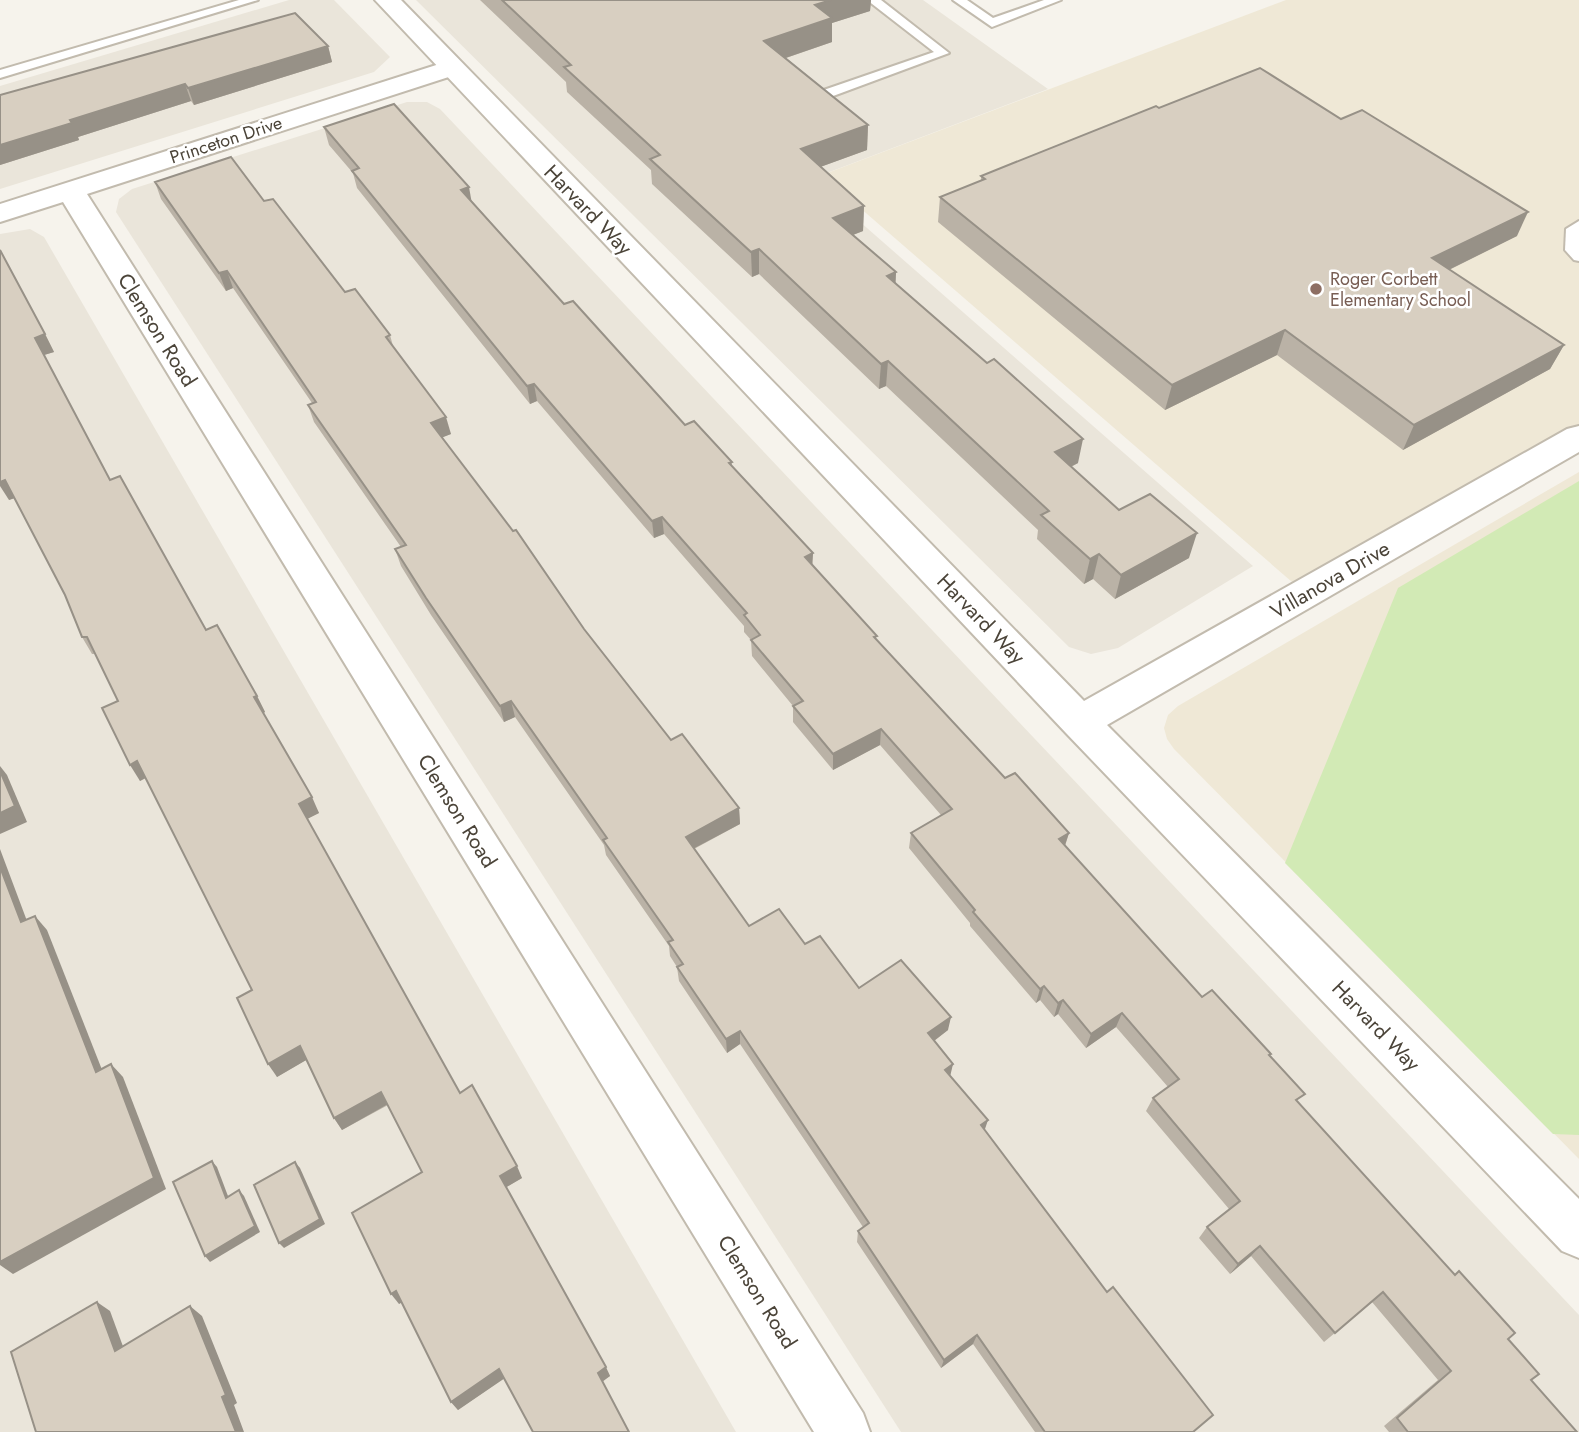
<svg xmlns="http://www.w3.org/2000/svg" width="1579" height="1432" font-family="Jost,sans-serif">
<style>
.residential{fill:#eae5da}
.education{fill:#efe8d6}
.green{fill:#d2eab5}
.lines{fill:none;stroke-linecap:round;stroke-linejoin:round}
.service-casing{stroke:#c2bbae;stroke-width:4}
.minor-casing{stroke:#c2bbae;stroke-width:4}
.tertiary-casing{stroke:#c2bbae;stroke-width:4}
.service{fill:#fff;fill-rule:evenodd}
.minor{fill:#fff;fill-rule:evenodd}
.tertiary{fill:#fff;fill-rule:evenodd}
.wall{fill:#bab2a6}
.shaded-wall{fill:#979187}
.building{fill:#d8cfc1;stroke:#979187;stroke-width:2}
.education-dot{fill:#8d6e63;stroke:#fff;stroke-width:2.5}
.labels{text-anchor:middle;stroke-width:5;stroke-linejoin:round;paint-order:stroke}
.far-street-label{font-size:18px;fill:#4b4439;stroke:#fff}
.far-education-label{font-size:18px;fill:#785e54;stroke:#fff;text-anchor:start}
.street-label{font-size:21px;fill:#4b4439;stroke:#fff}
</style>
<rect width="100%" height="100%" fill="#f6f3ec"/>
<g class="residential">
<path d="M289,0H334L390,57L374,72L0,189V86Z"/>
<path d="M416,0H923L1048,89L811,179L1253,566L1118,648L1091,654L1069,647Z"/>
<path d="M407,102H427L440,109L1579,1315V1432H901L116,212L119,199L132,189Z"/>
<path d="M30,229L44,237L736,1432H0V234Z"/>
</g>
<g class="education">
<path d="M1286,0H1579V429L1299,588L822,175Z"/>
<path d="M1579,472V1159L1174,749L1167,739L1164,728L1168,715L1178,706Z"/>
</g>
<path class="green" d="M1579,481V1135L1553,1134L1285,863L1398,588Z"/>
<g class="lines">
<g class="service-casing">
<g id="service">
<path d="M239,0H258L0,78V70Z"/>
<path d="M867,0H881L949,53L825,99H815V93L934,52Z"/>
<path d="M953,0H967L993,18L1044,0H1061L992,27Z"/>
<path d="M1579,221V261L1574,260L1565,250L1566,229Z"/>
</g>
</g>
<g class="minor-casing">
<path id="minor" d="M452,60L461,63L465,68L461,73L87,194L863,1413L870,1432H814L63,202L0,222V204Z"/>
</g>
<g class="tertiary-casing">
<path id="tertiary" d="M375,0H401L1084,701L1567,429L1579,426V452L1107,725L1579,1199V1258L1562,1251L1066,733Z"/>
</g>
<use href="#service" class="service"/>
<use href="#minor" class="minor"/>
<use href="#tertiary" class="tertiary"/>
</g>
<g class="wall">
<path d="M480,0H871L870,11L832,23V42L786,58L868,125L867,150L820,167L864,206L863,231L853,235L896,272L895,283L1078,463L1071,467L1119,510L1189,558L1115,599L1093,579L1084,584L1037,539L1038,530L886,386L879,389L759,274L752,277L652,184L651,170L567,92L566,82Z"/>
<path d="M328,46L332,62L194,105L191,101L78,137L79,140L0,165V95Z"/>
<path d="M1159,108L1517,236L1449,270L1564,345L1550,369L1403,450L1277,355L1165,410L938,222L940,197L981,181V176Z"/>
<path d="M324,127L472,201L564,304L685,425L732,462V466L813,553L812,565L877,640L1005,778L1069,833L1065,846L1202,997L1269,1056L1298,1103L1508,1339L1531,1380L1577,1432H1389L1384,1426L1438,1380L1372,1302L1324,1342L1251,1256L1230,1274L1199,1238L1207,1227L1229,1209L1146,1111L1153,1098L1168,1087L1116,1027L1086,1048L1058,1014L1054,1017L1040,1000L1036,1003L970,926V923L909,848L911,833L941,815L880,745L833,770L793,722V706L752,656L751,640L744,632V626L664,534L654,538L537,401L530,404L357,188L353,173L329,145Z"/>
<path d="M155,182L264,201L345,292L390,335L393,346L451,434L442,437L584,629L671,740L739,808L740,824L694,849L749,926L805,944L859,988L948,1030L934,1041L950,1076L985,1131L1107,1292L1213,1415L1204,1423L1194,1432H1035L973,1344L941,1368L857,1242L858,1231L863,1227L740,1044L727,1053L679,981L677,967L670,956L669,946L606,855L604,845L515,717L504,722L431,615L401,566L395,549L401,547L314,422L308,405L312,403L233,288L226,291L161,199Z"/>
<path d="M45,334L54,352L44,355L110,480L206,630L257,696L265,712L263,713L319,813L307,819L460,1093L522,1178L506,1187L610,1376L602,1381L504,1378L458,1410L451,1402L402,1302L399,1304L422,1172L388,1105L342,1130L334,1118L306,1060L277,1077L252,990L146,778L140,781L118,701L95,654H92L82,637L65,595L14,498L9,500Z"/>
</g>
<g class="shaded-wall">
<path d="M831,0H871L870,11L832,23V42L765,65L764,41L815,5Z"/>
<path d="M328,46L332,62L194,105L188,88Z"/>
<path d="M185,84L191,101L78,137L79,140L0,165V145L70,120Z"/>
<path d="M868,125L867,150L801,174V149Z"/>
<path d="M469,187L472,204L461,190Z"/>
<path d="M864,206L863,231L832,243L833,218Z"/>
<path d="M1528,212L1517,236L1422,283L1432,258Z"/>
<path d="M759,249V274L752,277L751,252Z"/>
<path d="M227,271L233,288L226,291L219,273Z"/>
<path d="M896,272L895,297L887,276Z"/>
<path d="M1285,330L1277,355L1165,410L1172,385Z"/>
<path d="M45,334L54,352L44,355L35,338Z"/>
<path d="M1564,345L1550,369L1403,450L1414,425Z"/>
<path d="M888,361L886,386L879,389L881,364Z"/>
<path d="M534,384L537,401L530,404L527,386Z"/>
<path d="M446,417L451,434L436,440L431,423Z"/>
<path d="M1083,439L1078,463L1050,477L1055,452Z"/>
<path d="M5,480L15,498L9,500L0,486V482Z"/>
<path d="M662,517L664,534L654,538L652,521Z"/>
<path d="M1197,533L1189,558L1115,599L1121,575Z"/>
<path d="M813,553L812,570L805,557Z"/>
<path d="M1099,554L1093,579L1084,584L1090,559Z"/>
<path d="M257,696L265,712L262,714L254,697Z"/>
<path d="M511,701L515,717L504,722L500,706Z"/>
<path d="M881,729L880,745L833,770V754Z"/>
<path d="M137,761L147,777L140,781L130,765Z"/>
<path d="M0,766L7,775L27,822L0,834Z"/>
<path d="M312,797L319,813L307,819L299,804Z"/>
<path d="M739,808L740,824L687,852L686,837Z"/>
<path d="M1069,833L1064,848L1059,839Z"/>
<path d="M0,849L33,937L21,922L0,867Z"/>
<path d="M35,916L47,930L108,1085L96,1072Z"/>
<path d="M1044,986L1040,1000L1036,1003L1040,989Z"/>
<path d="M1063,1000L1058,1014L1054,1017L1058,1003Z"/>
<path d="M1122,1013L1116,1027L1086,1048L1091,1034Z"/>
<path d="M951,1017L948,1030L926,1047L928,1033Z"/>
<path d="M740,1031V1044L727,1053L726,1039Z"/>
<path d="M300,1046L308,1059L277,1077L268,1064Z"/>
<path d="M111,1064L123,1077L166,1189L13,1274L0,1265V1262Z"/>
<path d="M953,1064L950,1077L945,1070Z"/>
<path d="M381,1092L388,1104L342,1130L334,1118Z"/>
<path d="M988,1120L984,1132L981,1125Z"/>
<path d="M212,1161L217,1167L231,1204L226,1198Z"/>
<path d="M295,1162L300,1168L325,1224L284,1248L279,1243Z"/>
<path d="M517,1166L522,1178L505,1188L500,1176Z"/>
<path d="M239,1190L244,1196L260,1232L210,1262L205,1256Z"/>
<path d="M1260,1246L1251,1256L1230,1274L1238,1264Z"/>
<path d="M396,1291L404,1301L399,1304L391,1294Z"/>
<path d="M97,1302L110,1311L128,1360L115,1351Z"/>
<path d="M190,1306L202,1316L237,1403L234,1405L244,1432H236L222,1397Z"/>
<path d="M977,1335L973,1344L941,1368L944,1360Z"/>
<path d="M606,1367L610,1376L602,1382L598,1373Z"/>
<path d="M499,1369L505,1378L458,1410L451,1402Z"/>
</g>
<g class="building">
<path d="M502,0H831L815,5L832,18L764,41L868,125L801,149L864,206L833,218L896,272L887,276L987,363L994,359L1083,439L1055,452L1119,510L1150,494L1197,533L1121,575L1099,554L1090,559L1041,515L1049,511L888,361L881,364L759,249L751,252L650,159L660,155L564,67L571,65Z"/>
<path d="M295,13L328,46L188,88L185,84L70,120L72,123L0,145V95Z"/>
<path d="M1260,68L1341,119L1362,110L1528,212L1432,258L1564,345L1414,425L1285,330L1172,385L940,197L985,179L981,176L1156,106L1159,108Z"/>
<path d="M394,104L469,187L461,190L564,304L573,301L685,425L694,421L732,462L729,463L813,553L805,557L877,636L874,637L1005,778L1015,773L1069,833L1059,839L1202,997L1212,990L1271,1054L1269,1055L1305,1094L1296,1100L1455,1275L1459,1271L1515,1333L1508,1339L1539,1374L1531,1380L1577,1432H1408L1397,1418L1451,1371L1383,1292L1335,1333L1260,1246L1238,1264L1207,1227L1240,1201L1153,1098L1179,1079L1122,1013L1091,1034L1063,1000L1058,1003L1044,986L1040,989L973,912L975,910L911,833L952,809L881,729L833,754L793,706L803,701L751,640L760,635L744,615L747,613L662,517L652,521L534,384L527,386L352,171L359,168L324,127Z"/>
<path d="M231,157L264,201L273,199L345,292L355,289L390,335L386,337L446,417L431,423L513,531L516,530L584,629L671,740L682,734L739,808L686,837L749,926L779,909L805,944L820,936L859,988L901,960L951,1017L928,1033L953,1064L945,1070L988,1120L981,1125L1107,1292L1113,1287L1213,1415L1193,1432H1045L977,1335L944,1360L858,1231L869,1223L740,1031L726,1039L677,967L683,964L668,942L673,940L603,840L607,838L511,701L500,706L426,598L395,549L406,545L308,405L316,402L227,271L219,273L155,182Z"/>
<path d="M0,250L45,334L35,338L110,480L120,476L206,630L217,625L257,696L254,697L312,797L299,804L460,1093L472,1085L517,1166L500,1176L606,1367L598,1373L629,1432H533L499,1369L451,1402L396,1291L391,1294L352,1213L422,1172L381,1092L334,1118L300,1046L268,1064L237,998L252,990L137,761L130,765L102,708L118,701L87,637H82L65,595L5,480L0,482Z"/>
<path d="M0,771L15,806L0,813Z"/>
<path d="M0,867L21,922L35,916L96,1072L111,1064L154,1178L0,1262Z"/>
<path d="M212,1161L226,1198L239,1190L255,1226L205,1256L173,1182Z"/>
<path d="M295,1162L320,1219L279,1243L254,1185Z"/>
<path d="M97,1302L115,1351L190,1306L226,1395L222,1397L236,1432H36L11,1352Z"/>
</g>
<circle class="education-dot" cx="1316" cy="289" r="7"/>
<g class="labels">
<g class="far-street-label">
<text transform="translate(226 140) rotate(-18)" y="6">Princeton Drive</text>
</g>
<g class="far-education-label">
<text x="1330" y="285">Roger Corbett<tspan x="1330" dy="21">Elementary School</tspan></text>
</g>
<g class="street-label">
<text transform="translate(588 210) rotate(46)" y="7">Harvard Way</text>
<text transform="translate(157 330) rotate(58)" y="7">Clemson Road</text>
<text transform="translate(1330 580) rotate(-30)" y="7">Villanova Drive</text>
<text transform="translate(981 619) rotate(46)" y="7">Harvard Way</text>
<text transform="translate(457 811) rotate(58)" y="7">Clemson Road</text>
<text transform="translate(1376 1026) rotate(46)" y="7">Harvard Way</text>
<text transform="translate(757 1292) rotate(58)" y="7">Clemson Road</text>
</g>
</g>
</svg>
